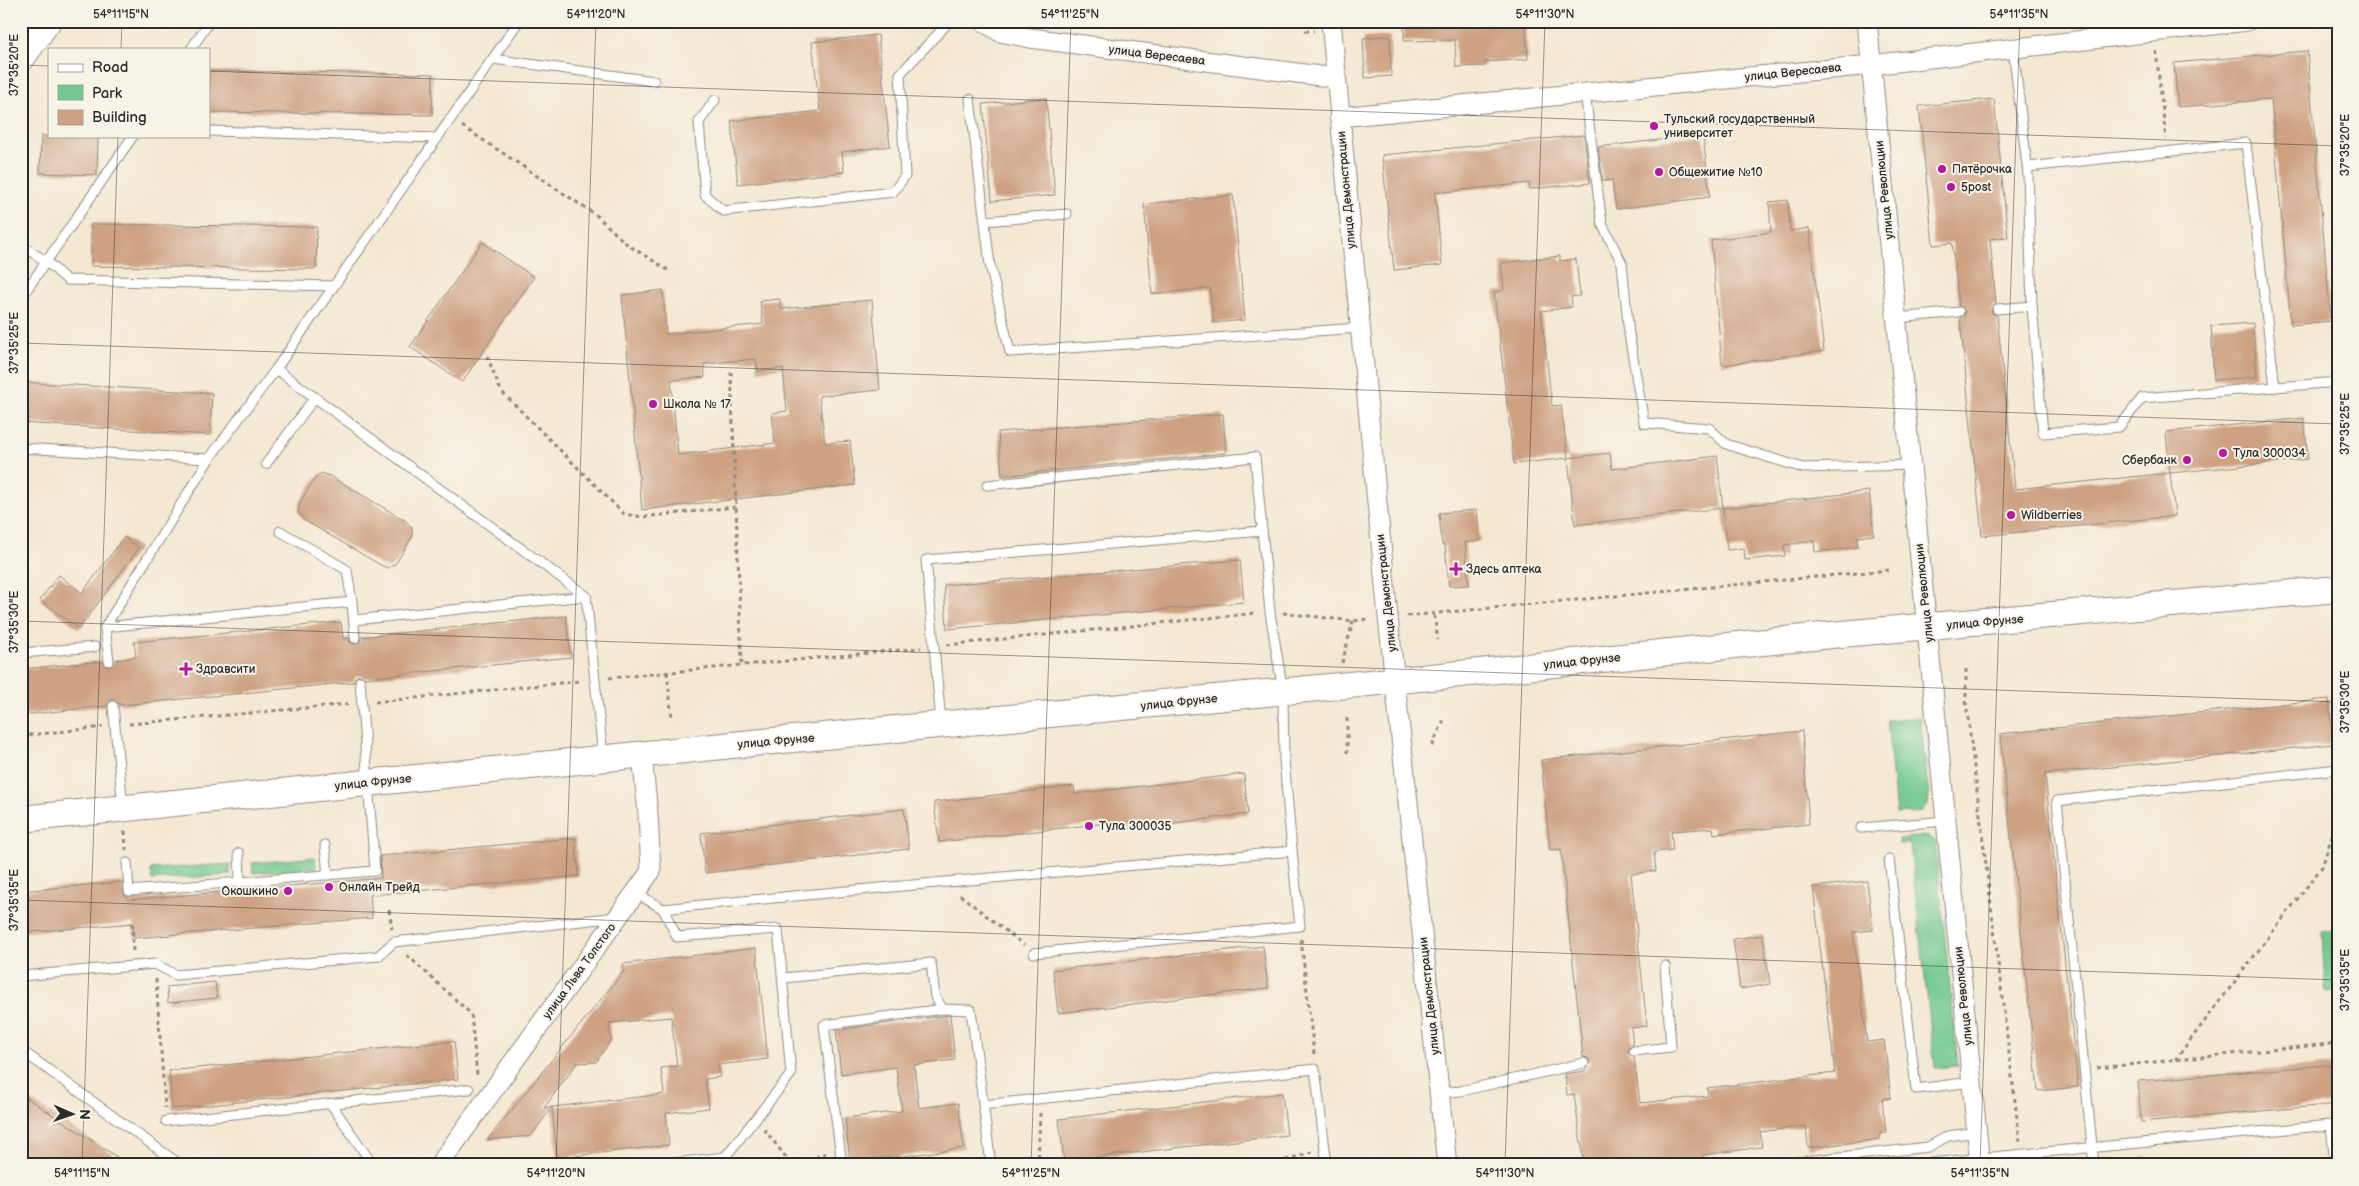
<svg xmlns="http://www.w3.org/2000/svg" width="2359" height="1186" font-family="'Balsamiq Sans',sans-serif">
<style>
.green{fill:#72c98f;stroke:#4e7a5d}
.building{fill:#cea182;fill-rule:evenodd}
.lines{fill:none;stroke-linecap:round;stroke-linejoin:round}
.lane-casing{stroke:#908a7f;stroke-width:11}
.street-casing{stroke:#908a7f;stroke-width:21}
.secondary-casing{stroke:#908a7f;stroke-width:28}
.path{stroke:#908a7f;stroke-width:3;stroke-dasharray:4 4;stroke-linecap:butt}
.lane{stroke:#fff;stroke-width:9}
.street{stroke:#fff;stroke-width:19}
.secondary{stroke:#fff;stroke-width:26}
.ticks{fill:none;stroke:#2b2b2b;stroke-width:1;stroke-opacity:0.45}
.poi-dot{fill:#b5179e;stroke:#f7f3e8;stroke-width:2}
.labels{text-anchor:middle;stroke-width:4;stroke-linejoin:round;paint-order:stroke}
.street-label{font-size:12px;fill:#2b2b2b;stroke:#f7f3e8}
.poi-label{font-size:12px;fill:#2b2b2b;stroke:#f7f3e8;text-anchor:start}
.neatline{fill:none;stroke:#2b2b2b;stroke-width:2}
.ticks-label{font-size:12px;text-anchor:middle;fill:#2b2b2b}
</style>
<rect width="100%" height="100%" fill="#f7f3e8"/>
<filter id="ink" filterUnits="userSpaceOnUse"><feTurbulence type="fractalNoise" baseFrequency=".02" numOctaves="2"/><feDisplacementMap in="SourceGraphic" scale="10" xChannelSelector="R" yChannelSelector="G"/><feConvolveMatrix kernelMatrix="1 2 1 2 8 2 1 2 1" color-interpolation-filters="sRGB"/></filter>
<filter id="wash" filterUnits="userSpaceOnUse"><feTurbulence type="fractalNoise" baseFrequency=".0096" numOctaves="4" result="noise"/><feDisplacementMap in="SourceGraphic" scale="20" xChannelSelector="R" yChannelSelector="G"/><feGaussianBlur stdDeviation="1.12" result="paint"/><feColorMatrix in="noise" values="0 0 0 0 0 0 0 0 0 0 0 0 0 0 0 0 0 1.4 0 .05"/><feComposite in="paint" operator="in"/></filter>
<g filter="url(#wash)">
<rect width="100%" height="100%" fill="#f5e8d3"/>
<g class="green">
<path d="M1920,717L1929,796L1928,804L1921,812L1896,814L1887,720Z"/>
<path d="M1924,836L1931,838L1935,841L1958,1066L1935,1068L1910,844H1899V839Z"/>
<path d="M315,857L316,868L253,873L252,863Z"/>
<path d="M230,864V875L152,880L151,869Z"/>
<path d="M2338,930V992L2325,993L2322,931Z"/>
</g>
<g id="blocks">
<g class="building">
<path d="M1404,21H1525L1528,59L1485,62V66L1456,67L1455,40L1404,41Z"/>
<path d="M878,35L890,146L842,152L844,172L738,184L731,121L820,111L812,42Z"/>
<path d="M1390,36L1391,76L1365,78L1363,38Z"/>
<path d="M2307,51L2331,321L2291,325L2271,99L2178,107L2174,63Z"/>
<path d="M209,71L433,74L432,115L209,112Z"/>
<path d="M1046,98L1055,195L992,201L983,104Z"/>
<path d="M1994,99L2008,237L1990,239L1996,303L1991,309L1992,313L1997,315L2015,489L2170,473L2175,516L1982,536L1960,318L1964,315L1965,311L1959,306L1952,243L1933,245L1919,106Z"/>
<path d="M1584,135L1590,183L1530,189L1529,183L1435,193L1442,265L1394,270L1382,155Z"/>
<path d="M1703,135L1710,197L1616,209L1612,180L1603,181L1598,147Z"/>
<path d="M41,136H98L97,175L40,173Z"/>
<path d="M1233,195L1245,320L1213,323L1210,288L1152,294L1144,204Z"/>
<path d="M1788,200L1790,231L1809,228L1824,351L1722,365L1711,240L1771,232L1769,202Z"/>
<path d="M91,224L317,227L316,269L91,266Z"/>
<path d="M482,242L534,277L462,382L410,347Z"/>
<path d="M1560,256V261L1576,259L1580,296L1571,297L1572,307L1541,311L1552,406L1561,405L1568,458L1514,464L1494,292L1504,290L1501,263Z"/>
<path d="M663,290L666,334L763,324L760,301L780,299L781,309L872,300L880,390L819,396L825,443L850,441L855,485L642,510L622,295ZM756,359L758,371L783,368L787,411L772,413L775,443L678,455L671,380L705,377L704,364Z"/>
<path d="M2253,323L2257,377L2214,380L2211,326Z"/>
<path d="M21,382L212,393L210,435L21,423Z"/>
<path d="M1223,414L1226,453L1002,476L998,432Z"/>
<path d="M2304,418L2308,459L2170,473L2166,432Z"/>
<path d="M1610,453L1612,469L1717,456L1723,508L1575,525L1568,458Z"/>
<path d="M321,473L330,476L406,521L412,528V537L396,563L389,568L382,566L304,520L298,512L300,502L314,480Z"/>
<path d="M1869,491L1874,535L1857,537L1858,547L1815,552L1814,541L1784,545L1785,556L1745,560L1744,548L1727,550L1723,508Z"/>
<path d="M1477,510L1480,541L1465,543L1469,585L1449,586L1445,545H1442L1439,513Z"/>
<path d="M124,537L139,548L79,629L40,600L59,575L82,593Z"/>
<path d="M1240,560L1244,602L947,629L944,585Z"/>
<path d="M566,616L571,657L365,678L359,675L355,678L354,682L122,705L112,700L107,706L21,715V669L103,661L106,666L110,667L115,660L136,657L134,642L341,622L343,639L349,638L350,642L355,644L360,641L361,637Z"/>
<path d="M2329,699L2333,744L2045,774L2078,1087L2038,1091L2000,734Z"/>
<path d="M1802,731L1809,824L1714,834L1713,828L1671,831L1673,850L1654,852L1656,871L1631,874L1647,1026L1631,1028L1633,1045L1629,1048L1628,1052L1634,1057L1640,1103L1708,1096L1707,1088L1835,1073L1813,887L1867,881L1873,930L1853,932L1867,1042L1884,1040L1891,1098L1882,1099L1886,1133L1879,1134L1880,1139L1808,1148L1806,1126L1760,1132L1762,1147L1703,1155L1704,1165H1584L1574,1094L1567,1095L1565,1074L1585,1071L1590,1062L1588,1058L1583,1057L1561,849L1550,850L1541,760Z"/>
<path d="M1244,774L1248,814L1108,831L1107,823L939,842L934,802L1074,786L1075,794Z"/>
<path d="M904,809L909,849L705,873L701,833Z"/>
<path d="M575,838L579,876L370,895L372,918L134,938L133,923L21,933V891L122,882L124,894L129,900L381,878L380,856Z"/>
<path d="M1763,935L1770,984L1740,989L1733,939Z"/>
<path d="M1263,946L1268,988L1058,1013L1053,970Z"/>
<path d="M756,948L768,1059L718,1065L720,1077L705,1079L709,1108L666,1113L669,1145L557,1158L552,1107L531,1136L487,1140L624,971L623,964ZM671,1017L677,1066L661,1068L664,1094L544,1108L577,1063L596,1062L611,1040L609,1023Z"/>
<path d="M215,982L217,998L168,1003L167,987Z"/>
<path d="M950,1015L955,1060L914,1065L919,1108L958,1103L964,1148L850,1163L845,1118L902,1111L896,1067L841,1074L836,1030Z"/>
<path d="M454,1041L458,1079L172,1109L169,1071Z"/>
<path d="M2338,1064V1104L2141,1122L2138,1081Z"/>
<path d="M1282,1093L1287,1135L1064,1161L1059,1119Z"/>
<path d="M21,1094L129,1165H21Z"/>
</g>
</g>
</g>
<g filter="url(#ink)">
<use href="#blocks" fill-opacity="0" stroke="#908a7f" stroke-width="1"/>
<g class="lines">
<g class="lane-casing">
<g id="lane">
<path d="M2013,48L2028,174L2032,306L2043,433L2119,427L2142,398L2338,382"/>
<path d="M191,49L210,21"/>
<path d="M493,59L654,81"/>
<path d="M1585,93L1602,224L1622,263L1629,334L1644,423L1709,428L1726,444L1803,468L1911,465"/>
<path d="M970,99L990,265L1010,352L1360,328"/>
<path d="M715,100L699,122L705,195L723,211L893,192L905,176L900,74L950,21"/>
<path d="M209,131L438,138"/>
<path d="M2028,167L2246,143L2275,387"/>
<path d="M985,221L1067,214"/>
<path d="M21,245L47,262L67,280L334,286"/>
<path d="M21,298L133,136"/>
<path d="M1997,309L2032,306"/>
<path d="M1897,318L1959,312"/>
<path d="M276,369L586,596"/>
<path d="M21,448L209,459"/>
<path d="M266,464L315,397"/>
<path d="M280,531L347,570L352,602"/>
<path d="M354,620L586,596L603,756"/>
<path d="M105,627L352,602L355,638"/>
<path d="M21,653L95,647"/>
<path d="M109,661L105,627L209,459L276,369L519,21"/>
<path d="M113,706L123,807"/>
<path d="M941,722L926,560L1262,531"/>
<path d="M1861,828L1946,821"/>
<path d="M325,845L328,875"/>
<path d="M239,853L240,882"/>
<path d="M1889,859L1916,1089L1972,1082"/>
<path d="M127,863L129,891L375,871L360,681"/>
<path d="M636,893L663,909L677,937L778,929L791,1074L725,1157L657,1165"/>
<path d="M663,909C872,887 1082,871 1292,851L1284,759L1283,692L1270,612L1255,457L987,485"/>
<path d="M1034,953L1300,926L1292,851"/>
<path d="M21,976L155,964L176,975L378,956L394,942L617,917"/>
<path d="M784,978L931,963L935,997L943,1009L971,1010L991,1165"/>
<path d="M21,1050L175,1161L172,1165"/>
<path d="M1634,1051L1671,1047L1665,966"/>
<path d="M1439,1093L1461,1091L1584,1063"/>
<path d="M331,1104L373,1165"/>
<path d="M983,1105L1315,1069L1327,1165"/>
<path d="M166,1121L469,1089"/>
<path d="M842,1165L824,1025L943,1009"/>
<path d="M1769,1165L1928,1147L1948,1136L1977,1132"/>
<path d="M1908,1165L2331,1125L2335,1165"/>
<path d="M2094,1165L2057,801L2338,769"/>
</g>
</g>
<g class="street-casing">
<g id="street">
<path d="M983,21L1000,32L1030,38L1335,78"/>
<path d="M1331,21L1388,617L1447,1165"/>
<path d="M1867,21L1980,1165"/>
<path d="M1339,117L1871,65L2247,21"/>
<path d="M439,1165L651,871L648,814L642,755"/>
</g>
</g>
<g class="secondary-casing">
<g id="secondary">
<path d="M21,59L48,21"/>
<path d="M21,819L742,744L1441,676L1831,635L2338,589"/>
</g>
</g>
<g class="path">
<path d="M1305,31H1314"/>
<path d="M2156,51L2166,139"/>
<path d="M21,103L28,108"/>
<path d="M462,126L596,215L628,245L668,270"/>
<path d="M487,356L501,391L624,514L643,517L735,507"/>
<path d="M731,372L742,665"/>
<path d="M1283,613L1353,621L1369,619"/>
<path d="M1434,615L1438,640"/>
<path d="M1407,616L1889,570"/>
<path d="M947,645L1257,613"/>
<path d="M1342,663L1353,621"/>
<path d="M1966,669V701L2020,1142"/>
<path d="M667,672L672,718"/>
<path d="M609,678L921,648"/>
<path d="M375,702L580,681"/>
<path d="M1347,718V753"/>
<path d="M129,724L349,704"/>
<path d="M21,736L103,727"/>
<path d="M1432,746L1444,720"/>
<path d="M125,831L126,850"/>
<path d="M960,895L1024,945"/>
<path d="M389,910L392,929"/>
<path d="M132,923L133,953"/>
<path d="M1301,939L1314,1054"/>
<path d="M407,955L471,1014L477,1075"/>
<path d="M156,979L165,1108"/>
<path d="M2175,1060L2322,867L2338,817"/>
<path d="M2097,1068L2338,1043"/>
<path d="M764,1129L789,1161L810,1165"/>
<path d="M2140,1156L2146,1165"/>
<path d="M810,1164L819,1155L828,1153"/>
<path d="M1038,1165L1040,1113"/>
<path d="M1270,1165L1312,1152"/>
</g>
<use href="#lane" class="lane"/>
<use href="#street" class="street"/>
<use href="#secondary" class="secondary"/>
</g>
</g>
<path class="ticks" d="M121,49L122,21M21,65L49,66M209,71L2338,146M21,343L2338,424M21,621L2338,702M21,900L2338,980M82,1165L118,136M556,1165L596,21M1031,1165L1071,21M1505,1165L1545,21M1980,1165L2020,21"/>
<g class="poi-dot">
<circle cx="1654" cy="126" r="5"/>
<circle cx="1942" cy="169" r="5"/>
<circle cx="1659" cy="172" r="5"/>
<circle cx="1951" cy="187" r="5"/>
<circle cx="653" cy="404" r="5"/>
<circle cx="2223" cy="453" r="5"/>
<circle cx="2187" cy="460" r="5"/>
<circle cx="2011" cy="515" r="5"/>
<path d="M1453.5 561.5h5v5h5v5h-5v5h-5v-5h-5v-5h5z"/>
<path d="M183.5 661.5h5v5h5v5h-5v5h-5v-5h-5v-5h5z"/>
<circle cx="1089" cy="826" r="5"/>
<circle cx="329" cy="887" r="5"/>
<circle cx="288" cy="891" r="5"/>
</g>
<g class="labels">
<g class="street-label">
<text transform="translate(1157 55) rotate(7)" y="4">улица Вересаева</text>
<text transform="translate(1793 72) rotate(-6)" y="4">улица Вересаева</text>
<text transform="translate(1346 190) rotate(-95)" y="4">улица Демонстрации</text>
<text transform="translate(1884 190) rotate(-96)" y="4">улица Революции</text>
<text transform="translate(1386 593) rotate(-96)" y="4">улица Демонстрации</text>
<text transform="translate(1924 593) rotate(-96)" y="4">улица Революции</text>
<text transform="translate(1985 622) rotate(-5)" y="4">улица Фрунзе</text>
<text transform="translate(1582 661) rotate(-6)" y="4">улица Фрунзе</text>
<text transform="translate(1179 702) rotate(-6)" y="4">улица Фрунзе</text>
<text transform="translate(776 741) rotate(-5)" y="4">улица Фрунзе</text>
<text transform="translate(373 782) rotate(-6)" y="4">улица Фрунзе</text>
<text transform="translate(579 971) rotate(-54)" y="4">улица Льва Толстого</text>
<text transform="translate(1429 996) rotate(-96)" y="4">улица Демонстрации</text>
<text transform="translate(1963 996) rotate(-96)" y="4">улица Революции</text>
</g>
<g class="poi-label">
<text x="1664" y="123">Тульский государственный<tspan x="1664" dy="14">университет</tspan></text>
<text x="1952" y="173">Пятёрочка</text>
<text x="1669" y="176">Общежитие №10</text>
<text x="1961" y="191">5post</text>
<text x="663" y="408">Школа № 17</text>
<text x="2233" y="457">Тула 300034</text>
<text x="2177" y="464" text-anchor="end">Сбербанк</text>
<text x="2021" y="519">Wildberries</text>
<text x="1466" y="573">Здесь аптека</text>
<text x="196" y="673">Здравсити</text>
<text x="1099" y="830">Тула 300035</text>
<text x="339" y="891">Онлайн Трейд</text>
<text x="278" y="895" text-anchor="end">Окошкино</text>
</g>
</g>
<rect width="2359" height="1186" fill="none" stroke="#f7f3e8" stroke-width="55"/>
<rect x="48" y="48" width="162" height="90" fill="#f7f3e8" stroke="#a5a39c"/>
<rect x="58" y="64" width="25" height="8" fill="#ffffff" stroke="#a5a39c"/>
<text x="92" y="72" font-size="15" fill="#2b2b2b">Road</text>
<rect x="58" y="85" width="25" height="15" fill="#72c98f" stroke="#a5a39c"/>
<text x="92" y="98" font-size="15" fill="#2b2b2b">Park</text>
<rect x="58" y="110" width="25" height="15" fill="#cea182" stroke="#a5a39c"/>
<text x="92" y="122" font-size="15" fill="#2b2b2b">Building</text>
<g transform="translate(72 1114) rotate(92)" stroke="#f7f3e8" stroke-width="4" paint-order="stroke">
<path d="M0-4L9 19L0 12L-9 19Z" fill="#2b2b2b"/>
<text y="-8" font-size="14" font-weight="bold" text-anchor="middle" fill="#2b2b2b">N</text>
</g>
<rect x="28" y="28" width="2304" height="1130" class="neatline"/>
<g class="ticks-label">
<text x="121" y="18">54°11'15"N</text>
<text x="596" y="18">54°11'20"N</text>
<text x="1070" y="18">54°11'25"N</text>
<text x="1545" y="18">54°11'30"N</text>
<text x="2019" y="18">54°11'35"N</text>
<text transform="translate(14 65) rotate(-90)" y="4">37°35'20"E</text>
<text transform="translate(2345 145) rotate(-90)" y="4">37°35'20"E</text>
<text transform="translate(14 343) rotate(-90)" y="4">37°35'25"E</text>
<text transform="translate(2345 424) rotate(-90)" y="4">37°35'25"E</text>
<text transform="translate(14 622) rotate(-90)" y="4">37°35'30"E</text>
<text transform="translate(2345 702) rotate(-90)" y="4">37°35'30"E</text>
<text transform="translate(14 900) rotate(-90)" y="4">37°35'35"E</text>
<text transform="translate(2345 980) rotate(-90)" y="4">37°35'35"E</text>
<text x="82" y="1177">54°11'15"N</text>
<text x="556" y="1177">54°11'20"N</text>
<text x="1031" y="1177">54°11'25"N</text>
<text x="1505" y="1177">54°11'30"N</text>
<text x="1980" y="1177">54°11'35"N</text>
</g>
</svg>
